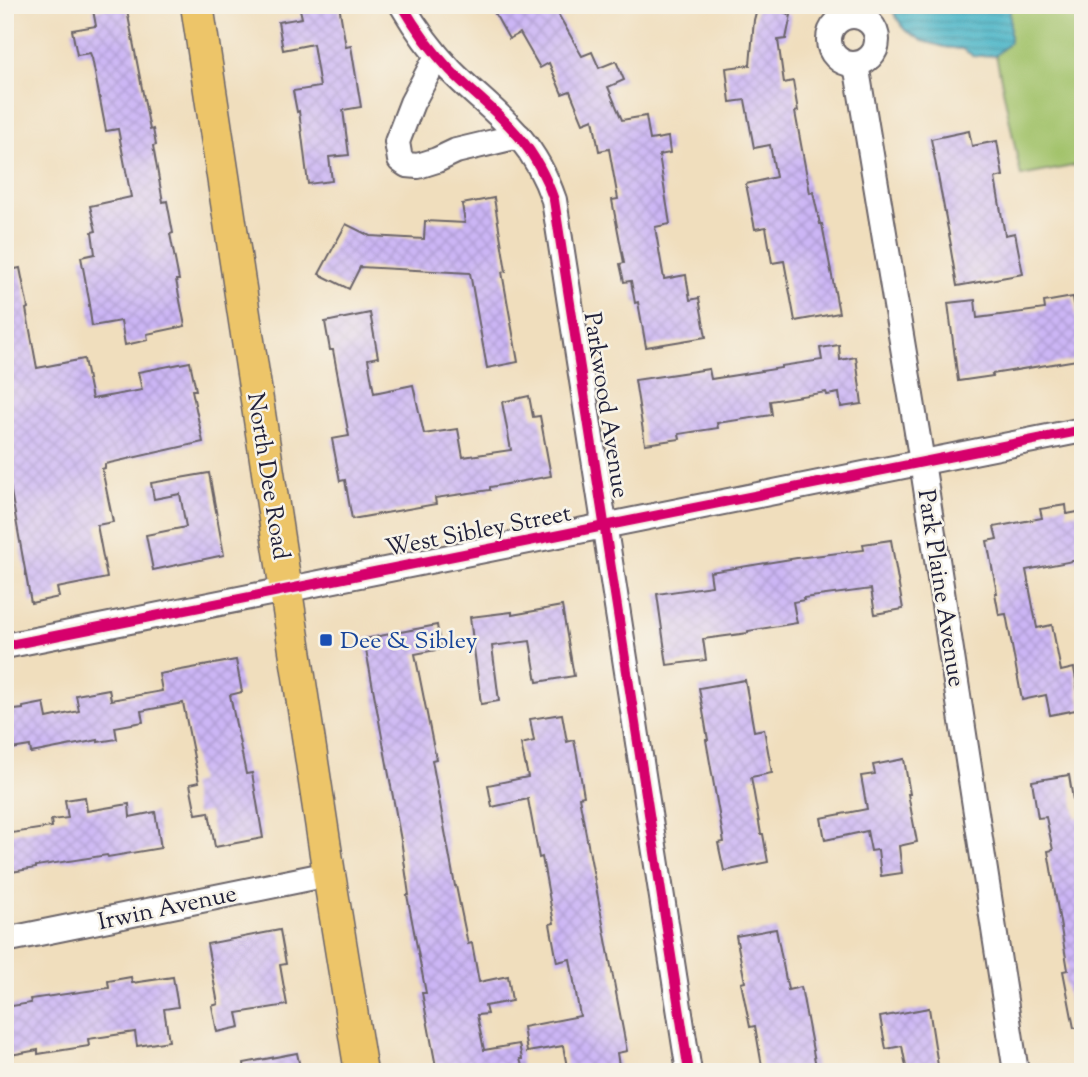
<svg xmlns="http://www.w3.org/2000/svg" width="1088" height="1077" font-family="'Sorts Mill Goudy',serif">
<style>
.green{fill:#a3c36c;stroke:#627254;stroke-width:2}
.water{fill:url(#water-rules);stroke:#366c82;stroke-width:2}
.building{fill:url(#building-cross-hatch)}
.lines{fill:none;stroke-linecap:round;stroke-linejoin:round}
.minor-casing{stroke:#6a6468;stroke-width:28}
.major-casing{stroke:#6a6468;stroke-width:35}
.minor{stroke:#fff;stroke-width:24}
.major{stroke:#edc569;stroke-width:32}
.cycleway-casing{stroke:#f7f3e8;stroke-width:15}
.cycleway{stroke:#d6006c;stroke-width:10}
.transit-dot{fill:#1a4fb4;stroke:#f7f3e8;stroke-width:2.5}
.labels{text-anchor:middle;stroke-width:5;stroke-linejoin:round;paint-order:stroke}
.street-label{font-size:24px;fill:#22223b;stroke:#f7f3e8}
.transit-label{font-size:24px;fill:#164399;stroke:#f7f3e8;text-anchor:start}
</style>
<defs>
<pattern id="water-rules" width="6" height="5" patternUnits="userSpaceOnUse" patternTransform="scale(1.75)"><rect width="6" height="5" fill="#4ab5c8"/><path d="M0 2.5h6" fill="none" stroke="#3d93a4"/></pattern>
<pattern id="building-cross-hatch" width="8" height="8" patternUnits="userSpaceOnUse" patternTransform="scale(1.75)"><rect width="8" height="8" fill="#ccb6f5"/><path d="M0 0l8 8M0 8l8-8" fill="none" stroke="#af9cd3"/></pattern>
</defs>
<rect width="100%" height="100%" fill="#f7f3e8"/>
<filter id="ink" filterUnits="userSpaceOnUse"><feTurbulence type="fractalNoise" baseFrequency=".0143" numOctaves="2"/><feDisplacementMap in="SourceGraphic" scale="14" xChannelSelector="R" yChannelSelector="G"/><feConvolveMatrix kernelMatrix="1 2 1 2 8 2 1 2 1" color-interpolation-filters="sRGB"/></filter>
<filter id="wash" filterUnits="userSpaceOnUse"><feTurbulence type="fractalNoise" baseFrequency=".00686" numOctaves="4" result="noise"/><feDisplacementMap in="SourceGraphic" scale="28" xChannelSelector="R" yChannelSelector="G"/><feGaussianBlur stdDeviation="1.57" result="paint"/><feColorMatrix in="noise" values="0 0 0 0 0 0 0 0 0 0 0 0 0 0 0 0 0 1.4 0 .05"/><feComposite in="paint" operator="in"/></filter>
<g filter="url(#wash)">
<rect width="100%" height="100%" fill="#f0debd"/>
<path class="green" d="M889,5H1083V164L1021,176L996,55L974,56L962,49L945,47L923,41L904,29Z"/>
<path class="water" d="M889,5H1008L1010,9V42L996,55L974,56L962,49L945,47L923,41L904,29Z"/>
<g id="blocks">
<g class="building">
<path d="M122,5H126L150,130L153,129L156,145L153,146L163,202L167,201L173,233L170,234L179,280H176L185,326L147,334L148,340L125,345L121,321L92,326L89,305H90L81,257L95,254L92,232L96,231L90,206L131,197L118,129L106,131L92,58L90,53L77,55L72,30L96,26L93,10Z"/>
<path d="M299,5H339L346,47L351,46L361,107L343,110L349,155L329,157L332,181L308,184L299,111L297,112L293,91L320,87L313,44L283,50L278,22L302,18Z"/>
<path d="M490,5H553L582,56L592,52L599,68L616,61L624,80L608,87L622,120L646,116L650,140L668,137L670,153L659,155L670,224L655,227L664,279L686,275L690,300L699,298L706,337L646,347L638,302L635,303L631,281L624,282L620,264L624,263L612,200L618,199L609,149L599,151L593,119L583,123L570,91L562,94L549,63L540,68L520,33L509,39Z"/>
<path d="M758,5H780L778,10L791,15L786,39L778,40L784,83L793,81L798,111L795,112L810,193L813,192L820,224H822L839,313L795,321L784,261L772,263L766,227L755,229L746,184L776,177L770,145L754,148L745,100L730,102L726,68L750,65L754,20Z"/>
<path d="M969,131L972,146L997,141L1003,176L995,178L1005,235L1015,233L1023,274L957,286L950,245H951L931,139Z"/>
<path d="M494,198L506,271L502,272L518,362L487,368L470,273L360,267L349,289L319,274L346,224L370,236L424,239L425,221L465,223L462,204Z"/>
<path d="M20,268L28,308L26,309L37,368L84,359L92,399L142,390L138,372L190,362L196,390H192L203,442L105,464V468L102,469L113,522L97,525L107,578L57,588L59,597L31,603L8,475H10L5,449V271Z"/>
<path d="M1073,297L1083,359L992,374L993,376L958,381L948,303L975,300L977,318L1045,309L1044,302Z"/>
<path d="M370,313L378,357L368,359L374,393L413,385L424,434L458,429L463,457L511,450L502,402L529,396L533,417L540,416L551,476L490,487V490L435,498L436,504L352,519L345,480L340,481L332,439L349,436L333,350H330L325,322Z"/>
<path d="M839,345L840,360L856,357L862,404L841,407L839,393L827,395L826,392L770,401L772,415L717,423L718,428L679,434L680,439L645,444L635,380L709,369L711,379L781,368V366L822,360L820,348Z"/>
<path d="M209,473L224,555L153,570L146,535L186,527L180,494L154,499L151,483Z"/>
<path d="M1066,505L1067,514L1083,511V559L1026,570L1037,628L1052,625L1061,671L1074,668L1081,709L1050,715L1046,695L1022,700L1006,614L999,615L995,593H997L987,541L997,539L994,527L1042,518L1040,509Z"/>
<path d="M891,540L903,609L875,614L871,589L803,598L804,600L793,602L797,623L748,631V633L703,639L706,660L667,665L657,594L712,586L710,572L797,558L864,550L863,544Z"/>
<path d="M562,606L574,676L537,682L530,641L492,646L499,701L481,704L470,617L512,612V615Z"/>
<path d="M437,625L441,649L415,654L436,759L432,760L455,886H456L468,944L472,943L479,982L508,976L512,1001L485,1006L487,1014L477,1015L484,1050L519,1044L522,1059H520L522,1066L496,1071L494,1064L454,1072H437L422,993H426L407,895H409L402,846L364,639Z"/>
<path d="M236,660L242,692L230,695L246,774L252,773L263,838L215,847L209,812L196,814L190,784L199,782L183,703L141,711L143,722L115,727L117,739L98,742V740L31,753L30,746L5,750V711L23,709V707L44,703L47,718L79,711L76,695L109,689L111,700L162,691L159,674Z"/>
<path d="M745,680L754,731L764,729L772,773L751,777L761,834H763L768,862L724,871L718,843L724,842L706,740H708L699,688Z"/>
<path d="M562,714L567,742L574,740L577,755L584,796L579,797L627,1051L617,1053L620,1072H568L563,1046L527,1052L523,1027L580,1016L570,959L557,962L550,924L554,923L542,857L539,858L528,799L492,807L488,785L528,777L521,744L534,741L530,719Z"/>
<path d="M904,759L910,794H908L917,842L899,846L902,873L881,876L878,850L871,851L867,831L825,840L821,818L867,809L861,776L875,774L873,765Z"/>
<path d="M1069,775L1076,818L1083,816V1027L1074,1028L1063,971L1068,970L1048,851L1053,850L1046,817L1038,818L1032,781Z"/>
<path d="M85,797L87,811L129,804L130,817L155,812L161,848L108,857L107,855L36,866V868L5,873V834L52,827L51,820L68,818L65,800Z"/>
<path d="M776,929L788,990L801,987L817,1072H763L755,1026L750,1027L741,983L745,982L736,936Z"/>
<path d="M280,930L286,964L280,965L287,1005L237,1013L240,1027L217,1032L212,1006L218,1004L207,944Z"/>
<path d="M131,977L132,983L173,977L178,1007L164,1009L169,1041L137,1046L135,1032L88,1039L89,1046L38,1054V1050L5,1056V1007L31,1003L30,999L109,988L108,981Z"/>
<path d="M929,1008L939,1072H907L902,1046L886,1049L880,1017Z"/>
<path d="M297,1053L301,1072H245L244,1063Z"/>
</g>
</g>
</g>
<g filter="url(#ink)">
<use href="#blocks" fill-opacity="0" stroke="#6a6468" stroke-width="2"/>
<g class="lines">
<g class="minor-casing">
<g id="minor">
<path d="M402,5C416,29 431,50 450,70C472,93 501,114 520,138C536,157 546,177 554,200L689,1072"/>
<circle cx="853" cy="40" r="24"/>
<path d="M437,56L412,103L397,142L400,160L407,165L418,166L437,160L456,151L519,136"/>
<path d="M856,64L922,462L1016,1072"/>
<path d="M5,646L1083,430"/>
<path d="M5,940L329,874"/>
</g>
</g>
<g class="major-casing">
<path id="major" d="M197,5L329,874L361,1072"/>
</g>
<use href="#minor" class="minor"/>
<use href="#major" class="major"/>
<g class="cycleway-casing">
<g id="cycleway">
<path d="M402,5C416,29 431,50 450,70C472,93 501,114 520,138C536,157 546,177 554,200L689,1072"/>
<path d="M5,646L1083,430"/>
</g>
</g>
<use href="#cycleway" class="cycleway"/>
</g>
</g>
<rect class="transit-dot" x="319" y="633" width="14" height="14" rx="3.5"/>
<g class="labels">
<g class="street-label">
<text transform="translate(607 405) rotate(81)" y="8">Parkwood Avenue</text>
<text transform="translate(269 476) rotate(81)" y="8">North Dee Road</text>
<text transform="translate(478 530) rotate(-11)" y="8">West Sibley Street</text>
<text transform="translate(942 588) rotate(81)" y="8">Park Plaine Avenue</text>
<text transform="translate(167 907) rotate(-12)" y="8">Irwin Avenue</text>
</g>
<g class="transit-label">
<text x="340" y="648">Dee &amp; Sibley</text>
</g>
</g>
<rect width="1088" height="1077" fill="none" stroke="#f7f3e8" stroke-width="28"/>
</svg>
